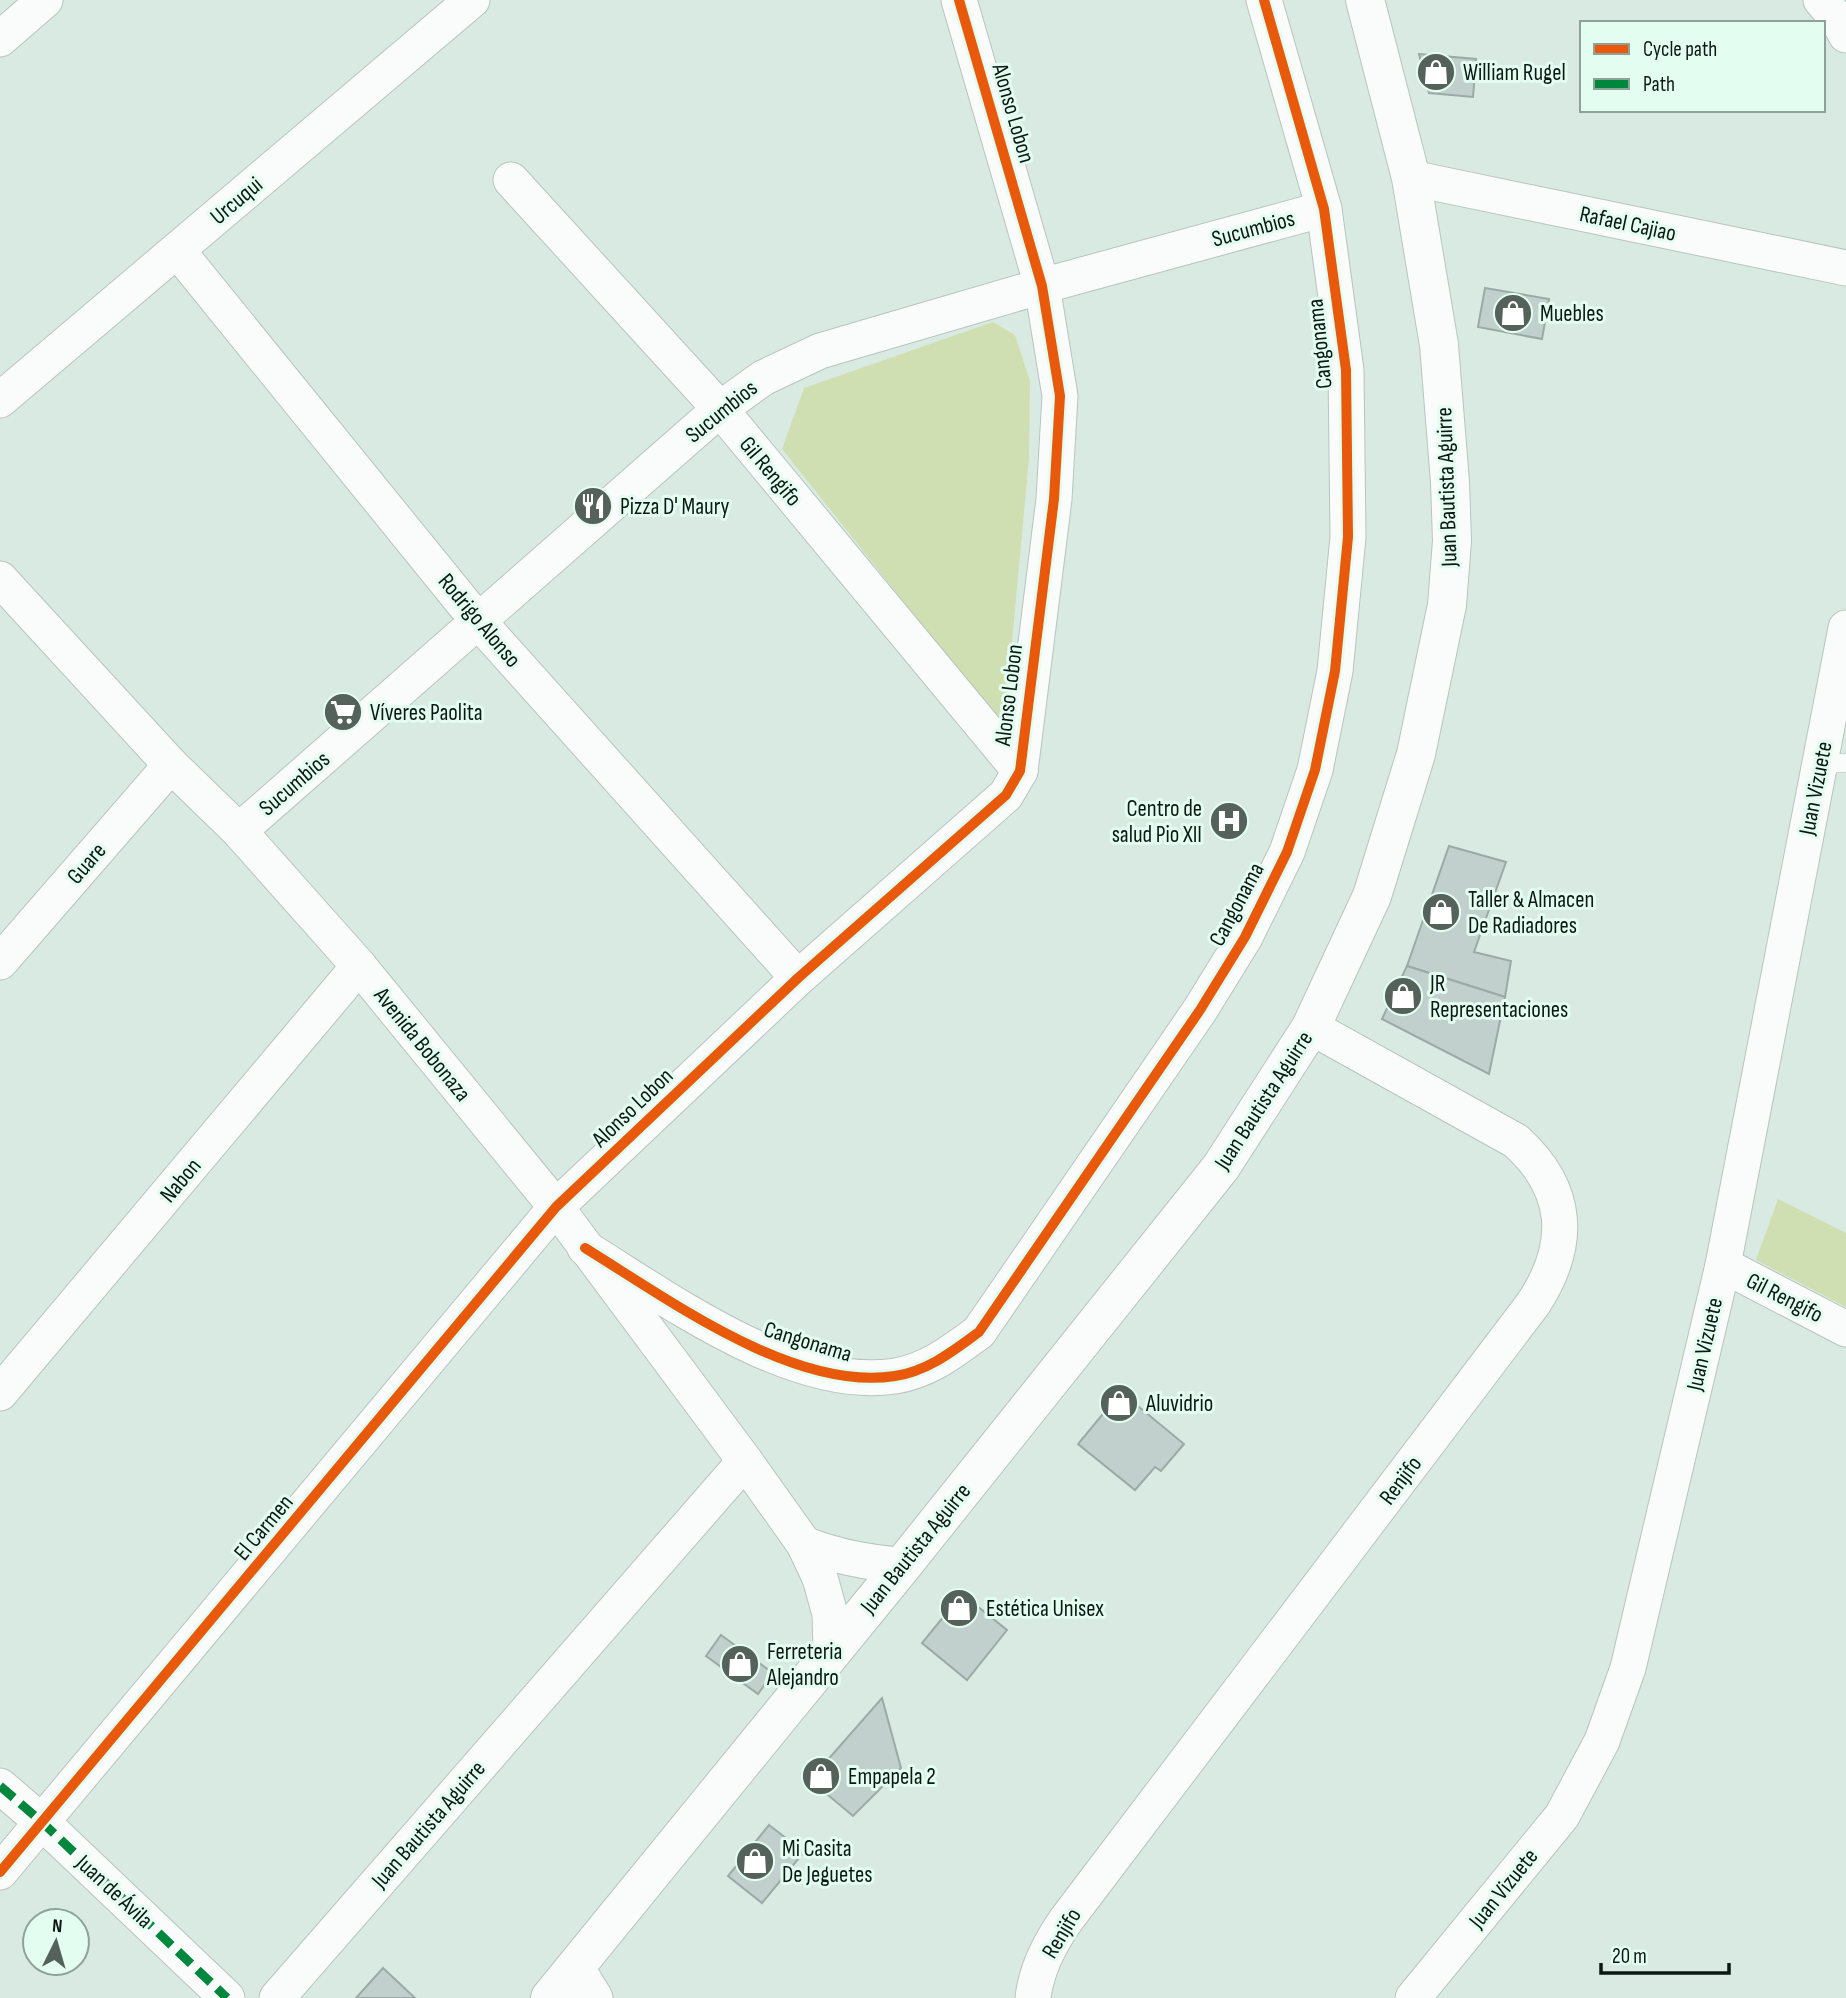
<svg xmlns="http://www.w3.org/2000/svg" width="1846" height="1998" font-family="'Sofia Sans Condensed',sans-serif">
<style>
.green{fill:#d0dfb1}
.building{fill:#c1d0cc;stroke:#9baaa6;stroke-width:2}
.lines{fill:none;stroke-linecap:round;stroke-linejoin:round}
.lane-casing{stroke:#b7c5be;stroke-width:19}
.street-casing{stroke:#b7c5be;stroke-width:37}
.secondary-casing{stroke:#b7c5be;stroke-width:40}
.lane{stroke:#f9fcfb;stroke-width:18}
.street{stroke:#f9fcfb;stroke-width:35}
.secondary{stroke:#f9fcfb;stroke-width:38}
.quiet{stroke:#00873e;stroke-width:9;stroke-dasharray:18 9;stroke-linecap:butt}
.cycleway-casing{stroke:#e3fef0;stroke-width:15}
.cycleway{stroke:#e8590c;stroke-width:10}
.labels{text-anchor:middle;stroke-width:6;stroke-linejoin:round;paint-order:stroke}
.poi-label{font-size:23px;fill:#0c1813;stroke:#e3fef0;text-anchor:start}
.street-label{font-size:23px;fill:#0c1813;stroke:#e3fef0}
</style>
<rect width="100%" height="100%" fill="#d9eae2"/>
<g class="green">
<path d="M993,322L1015,335L1030,381L1029,459L1004,728L782,449L804,388Z"/>
<path d="M1778,1199L1846,1233V1307L1756,1260Z"/>
</g>
<g class="building">
<path d="M1419,54L1476,59L1473,97L1429,93Z"/>
<path d="M1485,288L1549,299L1542,339L1478,327Z"/>
<path d="M1449,846L1506,862L1474,952L1511,961L1505,997L1407,966Z"/>
<path d="M1407,966L1505,997L1489,1074L1382,1019Z"/>
<path d="M1121,1392L1184,1444L1161,1471L1155,1467L1135,1490L1078,1444Z"/>
<path d="M962,1594L1007,1630L967,1680L922,1643Z"/>
<path d="M721,1635L773,1673L758,1694L706,1656Z"/>
<path d="M882,1698L901,1768L853,1816L810,1780Z"/>
<path d="M769,1825L804,1852L762,1903L728,1876Z"/>
<path d="M383,1968L415,1998H356Z"/>
</g>
<g class="lines">
<g class="lane-casing">
<path id="lane" d="M1819,764L1846,763"/>
</g>
<g class="street-casing">
<g id="street">
<path d="M1821,0L1838,20L1846,35"/>
<path d="M0,39L45,0"/>
<path d="M1411,178L1846,268"/>
<path d="M511,180L720,409L1020,771"/>
<path d="M177,250L478,621L798,978"/>
<path d="M0,400L472,0"/>
<path d="M0,579L171,765L239,831L359,966L556,1207L745,1461L804,1544L820,1578L830,1614L831,1651"/>
<path d="M239,831L720,409L763,378L820,351L1042,286L1324,209"/>
<path d="M0,962L171,765"/>
<path d="M585,1248C668,1299 794,1392 895,1376C928,1371 953,1351 979,1332L1200,1010L1245,937L1287,852L1315,770L1335,671L1348,537L1346,370L1324,209L1264,0"/>
<path d="M1723,1265L1846,1329"/>
<path d="M0,1393L359,966"/>
<path d="M804,1544C837,1557 867,1563 903,1565"/>
<path d="M0,1786L43,1823L227,1998"/>
<path d="M0,1872L556,1207L798,978L1006,795L1020,771L1054,499L1060,396L1042,286L959,0"/>
<path d="M576,1967L595,1998"/>
<path d="M277,1998L745,1461"/>
<path d="M1033,1998C1036,1970 1050,1943 1066,1920L1533,1304C1572,1245 1570,1190 1516,1141L1311,1027"/>
<path d="M1413,1998L1562,1816L1602,1741L1628,1668L1723,1265L1846,628"/>
</g>
</g>
<g class="secondary-casing">
<path id="secondary" d="M550,1998L903,1565L1221,1167L1311,1027L1372,896L1416,754L1447,605L1452,541L1450,482L1439,345L1411,178L1365,0"/>
</g>
<use href="#lane" class="lane"/>
<use href="#street" class="street"/>
<use href="#secondary" class="secondary"/>
<path class="quiet" d="M0,1786L43,1823L227,1998"/>
<g class="cycleway-casing">
<g id="cycleway">
<path d="M585,1248C668,1299 794,1392 895,1376C928,1371 953,1351 979,1332L1200,1010L1245,937L1287,852L1315,770L1335,671L1348,537L1346,370L1324,209L1264,0"/>
<path d="M0,1872L556,1207L798,978L1006,795L1020,771L1054,499L1060,396L1042,286L959,0"/>
</g>
</g>
<use href="#cycleway" class="cycleway"/>
</g>
<defs>
<g id="shop-disc" transform="scale(2.0125)"><circle r="9.5" fill="#54625b" stroke="#e3fef0"/><path d="M-5-2.5h2.3a2.7 3.5 0 0 1 5.4 0H5L5.5 6h-11ZM-1.5-2.5h3a1.5 2.3 0 0 0-3 0Z" fill="#fff"/></g>
<g id="restaurant-disc" transform="scale(2.0125)"><circle r="9.5" fill="#54625b" stroke="#e3fef0"/><path d="M-5-6h1v4h1v-4h1v4h1v-4h1v5L-1.5 .5V6h-2V.5L-5-1ZM5-6V6H3V1.5H1.5Q1.5-4 5-6Z" fill="#fff"/></g>
<g id="supermarket-disc" transform="scale(2.0125)"><circle r="9.5" fill="#54625b" stroke="#e3fef0"/><path d="M-6-5.5h2.5l.6 2H6L4.5 2H-2.5L-4.4-4H-6ZM-1.5 3.2a1.3 1.3 0 1 0 .1 0ZM3 3.2a1.3 1.3 0 1 0 .1 0Z" fill="#fff"/></g>
<g id="hospital-disc" transform="scale(2.0125)"><circle r="9.5" fill="#54625b" stroke="#e3fef0"/><path d="M-5-5h3v3.5h4V-5h3V5h-3V1.5h-4V5h-3Z" fill="#fff"/></g>
</defs>
<g fill-rule="evenodd">
<use href="#shop-disc" x="1436" y="72"/>
<use href="#shop-disc" x="1513" y="313"/>
<use href="#restaurant-disc" x="593" y="506"/>
<use href="#supermarket-disc" x="343" y="712"/>
<use href="#hospital-disc" x="1229" y="821"/>
<use href="#shop-disc" x="1441" y="912"/>
<use href="#shop-disc" x="1403" y="996"/>
<use href="#shop-disc" x="1119" y="1403"/>
<use href="#shop-disc" x="959" y="1608"/>
<use href="#shop-disc" x="740" y="1664"/>
<use href="#shop-disc" x="821" y="1776"/>
<use href="#shop-disc" x="755" y="1861"/>
</g>
<g class="labels">
<g class="poi-label">
<text x="1463" y="80">William Rugel</text>
<text x="1540" y="321">Muebles</text>
<text x="620" y="514">Pizza D' Maury</text>
<text x="370" y="720">Víveres Paolita</text>
<text x="1202" y="816" text-anchor="end">Centro de<tspan x="1202" dy="26">salud Pio XII</tspan></text>
<text x="1468" y="907">Taller &amp; Almacen<tspan x="1468" dy="26">De Radiadores</tspan></text>
<text x="1430" y="991">JR<tspan x="1430" dy="26">Representaciones</tspan></text>
<text x="1146" y="1411">Aluvidrio</text>
<text x="986" y="1616">Estética Unisex</text>
<text x="767" y="1659">Ferreteria<tspan x="767" dy="26">Alejandro</tspan></text>
<text x="848" y="1784">Empapela 2</text>
<text x="782" y="1856">Mi Casita<tspan x="782" dy="26">De Jeguetes</tspan></text>
</g>
<g class="street-label">
<text transform="translate(1014 113) rotate(74)" y="8">Alonso Lobon</text>
<text transform="translate(236 200) rotate(-40)" y="8">Urcuqui</text>
<text transform="translate(1628 223) rotate(12)" y="8">Rafael Cajiao</text>
<text transform="translate(1253 228) rotate(-15)" y="8">Sucumbios</text>
<text transform="translate(1319 344) rotate(-96)" y="8">Cangonama</text>
<text transform="translate(721 411) rotate(-39)" y="8">Sucumbios</text>
<text transform="translate(771 471) rotate(50)" y="8">Gil Rengifo</text>
<text transform="translate(1446 487) rotate(-92)" y="8">Juan Bautista Aguirre</text>
<text transform="translate(480 620) rotate(50)" y="8">Rodrigo Alonso</text>
<text transform="translate(1008 695) rotate(-83)" y="8">Alonso Lobon</text>
<text transform="translate(294 783) rotate(-41)" y="8">Sucumbios</text>
<text transform="translate(1815 788) rotate(-79)" y="8">Juan Vizuete</text>
<text transform="translate(86 863) rotate(-49)" y="8">Guare</text>
<text transform="translate(1236 904) rotate(-62)" y="8">Cangonama</text>
<text transform="translate(423 1044) rotate(51)" y="8">Avenida Bobonaza</text>
<text transform="translate(1263 1100) rotate(-57)" y="8">Juan Bautista Aguirre</text>
<text transform="translate(632 1107) rotate(-44)" y="8">Alonso Lobon</text>
<text transform="translate(180 1180) rotate(-50)" y="8">Nabon</text>
<text transform="translate(1785 1297) rotate(27)" y="8">Gil Rengifo</text>
<text transform="translate(808 1341) rotate(17)" y="8">Cangonama</text>
<text transform="translate(1704 1344) rotate(-77)" y="8">Juan Vizuete</text>
<text transform="translate(1400 1480) rotate(-53)" y="8">Renjifo</text>
<text transform="translate(263 1527) rotate(-50)" y="8">El Carmen</text>
<text transform="translate(915 1548) rotate(-51)" y="8">Juan Bautista Aguirre</text>
<text transform="translate(428 1824) rotate(-49)" y="8">Juan Bautista Aguirre</text>
<text transform="translate(1503 1888) rotate(-51)" y="8">Juan Vizuete</text>
<text transform="translate(115 1891) rotate(43)" y="8">Juan de Ávila</text>
<text transform="translate(1061 1933) rotate(-59)" y="8">Renjifo</text>
</g>
</g>
<rect x="1580" y="21" width="245" height="91" fill="#e3fef0" stroke="#8da298" stroke-width="2"/>
<rect x="1594" y="44" width="35" height="10" fill="#e8590c" stroke="#8da298" stroke-width="2"/>
<text x="1643" y="56" font-size="21" fill="#0c1813">Cycle path</text>
<rect x="1594" y="79" width="35" height="10" fill="#00873e" stroke="#8da298" stroke-width="2"/>
<text x="1643" y="91" font-size="21" fill="#0c1813">Path</text>
<g transform="translate(56 1942) rotate(5)"><circle r="33" fill="#e3fef0" stroke="#8da298" stroke-width="2"/>
<path d="M0-5L12 26L0 18L-12 26Z" fill="#54625b"/>
<text y="-10" font-size="19" font-weight="bold" text-anchor="middle" fill="#0c1813">N</text>
</g>
<path d="M1601 1963v10h128v-10" fill="none" stroke="#0c1813" stroke-width="3.5"/>
<text x="1612" y="1963" font-size="21" fill="#0c1813" stroke="#e3fef0" stroke-width="5" paint-order="stroke">20 m</text>
</svg>
